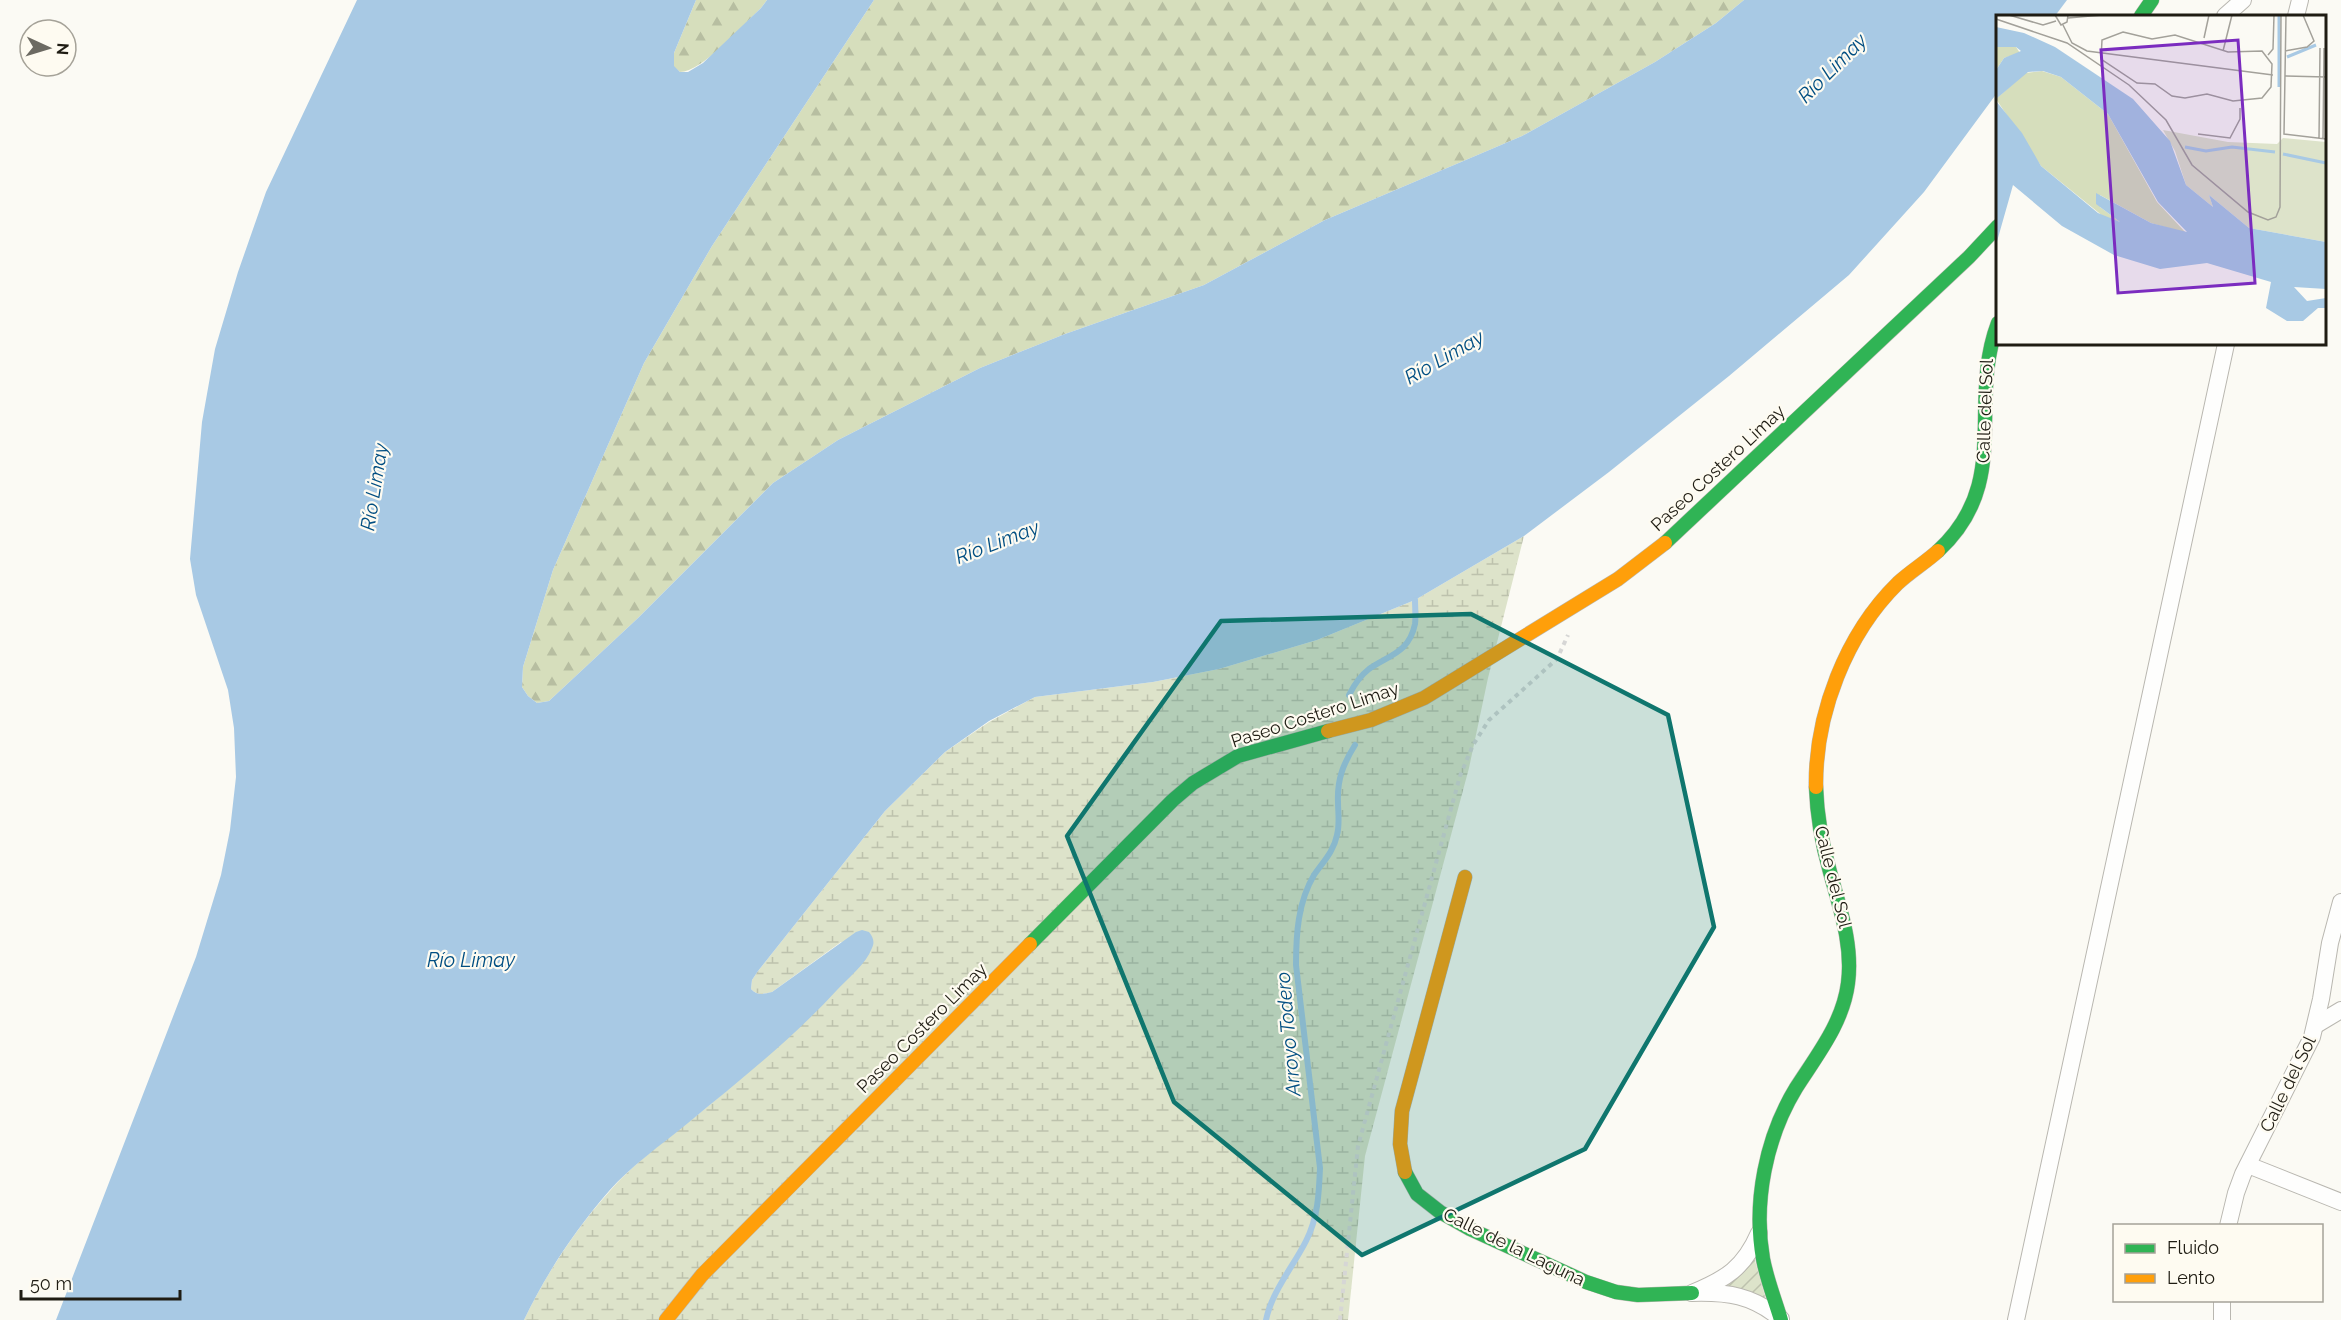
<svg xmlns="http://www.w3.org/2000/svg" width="2341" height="1320" font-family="Raleway,sans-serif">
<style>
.forest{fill:url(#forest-firs)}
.wetland{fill:url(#wetland-marsh)}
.garden{fill:url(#garden-furrows)}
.water{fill:#a8c9e4}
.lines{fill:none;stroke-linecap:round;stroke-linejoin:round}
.stream{stroke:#a8c9e4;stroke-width:6}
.street-casing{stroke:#b9b7b0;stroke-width:18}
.fast-casing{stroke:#b9b7b0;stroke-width:15}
.slow-casing{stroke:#b9b7b0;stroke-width:15}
.path{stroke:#d6d6d5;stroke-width:4;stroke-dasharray:4.5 4.5;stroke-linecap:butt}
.street{stroke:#fefefd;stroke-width:16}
.fast{stroke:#30b455;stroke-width:14}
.slow{stroke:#ff9f0a;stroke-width:14}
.marked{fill:#0f766e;fill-opacity:0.2;stroke:#0f766e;stroke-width:4.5;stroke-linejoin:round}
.labels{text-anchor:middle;stroke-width:4.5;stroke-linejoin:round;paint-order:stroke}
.street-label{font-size:18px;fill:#1f1c13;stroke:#fefbf1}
.water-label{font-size:20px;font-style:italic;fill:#004e82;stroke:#fefbf1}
.inset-river{fill:none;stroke:#a8c9e4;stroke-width:3}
.inset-road{fill:none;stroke:#a3a19a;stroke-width:1.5}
.view{fill:#7b2cbf;fill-opacity:0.15;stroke:#7b2cbf;stroke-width:3}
.inset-edge{fill:none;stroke:#1f1c13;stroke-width:3}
</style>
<defs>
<pattern id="forest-firs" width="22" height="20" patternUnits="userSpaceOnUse" patternTransform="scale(1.5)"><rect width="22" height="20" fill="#d6debc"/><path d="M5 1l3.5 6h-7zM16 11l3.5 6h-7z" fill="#b7bea1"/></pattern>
<pattern id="wetland-marsh" width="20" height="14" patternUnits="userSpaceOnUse" patternTransform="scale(1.5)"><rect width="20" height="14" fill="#dde3ca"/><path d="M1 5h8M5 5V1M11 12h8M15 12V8" fill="none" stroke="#bdc2ad"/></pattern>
<pattern id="garden-furrows" width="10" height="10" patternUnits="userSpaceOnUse" patternTransform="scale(1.5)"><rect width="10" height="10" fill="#dde3ca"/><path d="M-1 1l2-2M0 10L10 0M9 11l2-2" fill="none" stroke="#bdc2ad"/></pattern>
</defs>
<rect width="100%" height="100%" fill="#fbfaf4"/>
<g class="forest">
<path d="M696,0H767L761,8C744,24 702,72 680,72L674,67V53Z"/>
<path d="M874,0H1744L1716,23L1655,62L1522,136L1325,220L1204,285L1065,334L980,368L838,440L773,483L638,618L549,701L537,703L528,696L522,687L523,667L536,625L553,570L644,363L712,246Z"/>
</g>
<path class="wetland" d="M1524,536L1488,678L1469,768L1365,1156L1348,1320H524C546,1274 575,1230 609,1192C640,1156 683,1128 719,1097C772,1053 821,1007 867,956L841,942L772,992C763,994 757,996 751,989L752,980L758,971L885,811L945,752L989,722L1035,697L1153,682L1219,669L1317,640L1415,600Z"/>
<path class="garden" d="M1754,1257L1766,1300L1718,1288Z"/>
<path class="water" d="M357,0H696L674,53V66L680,72H688L703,63L761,8L767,0H874L712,246L644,363L553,570L536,625L523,667L522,687L528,696L537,703L549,701L638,618L773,483L838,440L980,368L1065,334L1204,285L1325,220L1522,136L1655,62L1716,23L1744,0H2067L2055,16H1998L1997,93L1924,192L1849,275L1729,376L1609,472L1524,536L1415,600L1317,640L1219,669L1153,682L1035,697L989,721L945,752L885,811L758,971L752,980L751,989C757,996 763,994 772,992L856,932L862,930L869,932C873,937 875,942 872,948C866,964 848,978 837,990C792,1039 739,1081 688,1123C661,1145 631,1166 609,1191C575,1230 546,1274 524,1320H56L196,957L221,875L230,830L236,777L234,728L228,690L196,595L190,559L202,422L215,349L238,272L266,192Z"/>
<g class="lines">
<g class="stream">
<path d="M1349,695C1354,685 1360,676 1369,669C1389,655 1409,653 1415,624C1416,617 1415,608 1415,600"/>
<path d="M1266,1320C1272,1291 1293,1267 1306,1241C1318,1218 1319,1193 1320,1168L1296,965C1296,934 1298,902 1314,875C1323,862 1334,851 1337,835C1340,824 1338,813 1338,802C1337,780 1343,764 1355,745"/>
</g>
<g class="street-casing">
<g id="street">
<path d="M2225,16L2243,0"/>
<path d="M2296,16L2300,0"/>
<path d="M2316,1025L2341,1010"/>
<path d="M2248,1165L2341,1202"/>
<path d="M2228,1226L2236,1193L2243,1174L2312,1037L2321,999L2330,943L2341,902"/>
<path d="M1759,1233C1744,1268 1726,1279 1692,1293C1728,1292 1752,1295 1781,1319"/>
<path d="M2222,1300V1320"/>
<path d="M2016,1320L2226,344"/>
</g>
</g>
<g class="fast-casing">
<g id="fast">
<path d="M2141,16L2152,0"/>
<path d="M1665,543L1969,257L1998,226"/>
<path d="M1938,551C2013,482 1967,405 1998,323"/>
<path d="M1030,944L1173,800L1193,783L1238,756L1328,731"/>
<path d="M1405,1172L1417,1194L1440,1212L1470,1229L1586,1282L1616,1292L1638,1295L1692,1293"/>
<path d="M1781,1320C1775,1300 1767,1280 1763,1259C1753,1202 1766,1137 1796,1088C1817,1055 1843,1023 1848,983C1853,945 1840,909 1830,872C1822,844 1817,816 1816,787"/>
</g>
</g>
<g class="slow-casing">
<g id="slow">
<path d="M1328,731L1371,720L1424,698L1618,579L1665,543"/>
<path d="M1816,787C1815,714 1846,634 1898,583C1911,571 1926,562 1938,551"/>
<path d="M1405,1172L1400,1144L1402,1111L1465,877"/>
<path d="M666,1320L702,1275L1030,944"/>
</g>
</g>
<path class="path" d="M1340,1320L1358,1146L1460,776L1473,745L1489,720L1557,659L1568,635"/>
<use href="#street" class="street"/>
<use href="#fast" class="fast"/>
<use href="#slow" class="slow"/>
</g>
<path class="marked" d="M1471,614L1668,715L1714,927L1585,1149L1362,1255L1174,1102L1067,836L1221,621Z"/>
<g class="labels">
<g class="street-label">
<text transform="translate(1985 411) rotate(-88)" y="6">Calle del Sol</text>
<text transform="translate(1718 468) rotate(-43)" y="6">Paseo Costero Limay</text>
<text transform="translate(1315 715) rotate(-18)" y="6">Paseo Costero Limay</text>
<text transform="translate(1833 877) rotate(76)" y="6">Calle del Sol</text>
<text transform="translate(922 1028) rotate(-45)" y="6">Paseo Costero Limay</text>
<text transform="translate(2288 1084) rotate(-64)" y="6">Calle del Sol</text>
<text transform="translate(1514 1247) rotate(26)" y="6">Calle de la Laguna</text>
</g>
<g class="water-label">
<text transform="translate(1832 68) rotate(-45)" y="7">Río Limay</text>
<text transform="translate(1444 357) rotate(-30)" y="7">Río Limay</text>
<text transform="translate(374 487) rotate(-81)" y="7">Río Limay</text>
<text transform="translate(997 542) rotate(-21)" y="7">Río Limay</text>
<text x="471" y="967">Río Limay</text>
<text transform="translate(1288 1034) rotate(-95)" y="7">Arroyo Todero</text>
</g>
</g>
<g transform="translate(1996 15)">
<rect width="330" height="330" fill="#fbfaf4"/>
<path d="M0,32H20L24,38L8,43L0,55ZM46,56L65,62L112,99L161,187L190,218L155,208L104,180V192L124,207L108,202L45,151L0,84L29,58Z" fill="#d6debc"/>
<path d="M167,115L232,127L281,129L287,123L330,127V227L253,213L213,180L217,192L190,170L179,136Z" fill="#dde3ca"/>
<path d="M0,12L28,18L59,32L137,84L174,126L190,170L217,192L213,180L253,213L330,227V274L298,272L311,286L330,283V293H322L307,306H291L270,293L275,267L211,248L164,254L118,240L66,211L17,170L0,230V86L26,118L45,151L102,198L124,207L100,189V178L155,208L191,217L162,187L112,99L65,62L47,56L32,57L0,84V55L8,43L25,36L20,32H0Z" fill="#a8c9e4"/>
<path class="inset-river" d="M291,42L320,30M283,72V0M189,132L210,136L236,132L279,137M287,139L330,148"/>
<path class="inset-road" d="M13,0L47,10L60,6M59,0L65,10L71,7L72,0M290,0L288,119L330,124M72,3L106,0M0,4L71,28L133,70L170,105L196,150L252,197L272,205L280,202L284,192L285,0M67,10L76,28L91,36L277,60M127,17L156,24L179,20L232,37L266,36L276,49L275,72L266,83L237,86L211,79L189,83L176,81L159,69L141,68L105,44L106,25ZM208,23L213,0M227,36L236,0M289,36L311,32L318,26L307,0M272,40L277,34L278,0M289,61L330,62M202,119L234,123L244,104V93M323,124L324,33M327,124L328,33"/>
<path class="view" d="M242,25L259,268L122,278L105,35Z"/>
<rect width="330" height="330" class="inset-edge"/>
</g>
<rect x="2113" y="1224" width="210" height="78" fill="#fefbf1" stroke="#a5a298" stroke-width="1.5"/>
<rect x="2125" y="1244" width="30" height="9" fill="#30b455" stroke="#a5a298" stroke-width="1.5"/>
<text x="2167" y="1254" font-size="18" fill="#1f1c13">Fluido</text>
<rect x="2125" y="1274" width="30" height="9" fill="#ff9f0a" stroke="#a5a298" stroke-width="1.5"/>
<text x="2167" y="1284" font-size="18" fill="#1f1c13">Lento</text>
<g transform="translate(48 48) rotate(94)"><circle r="28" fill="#fefbf1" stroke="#a5a298" stroke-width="1.5"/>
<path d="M0-4.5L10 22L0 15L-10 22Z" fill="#6c6a62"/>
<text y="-9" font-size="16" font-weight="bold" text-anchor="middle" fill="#1f1c13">N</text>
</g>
<path d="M21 1290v9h159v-9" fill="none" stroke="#1f1c13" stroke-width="3"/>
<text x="30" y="1290" font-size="18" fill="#1f1c13" stroke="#fefbf1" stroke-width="4.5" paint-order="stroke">50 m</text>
</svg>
